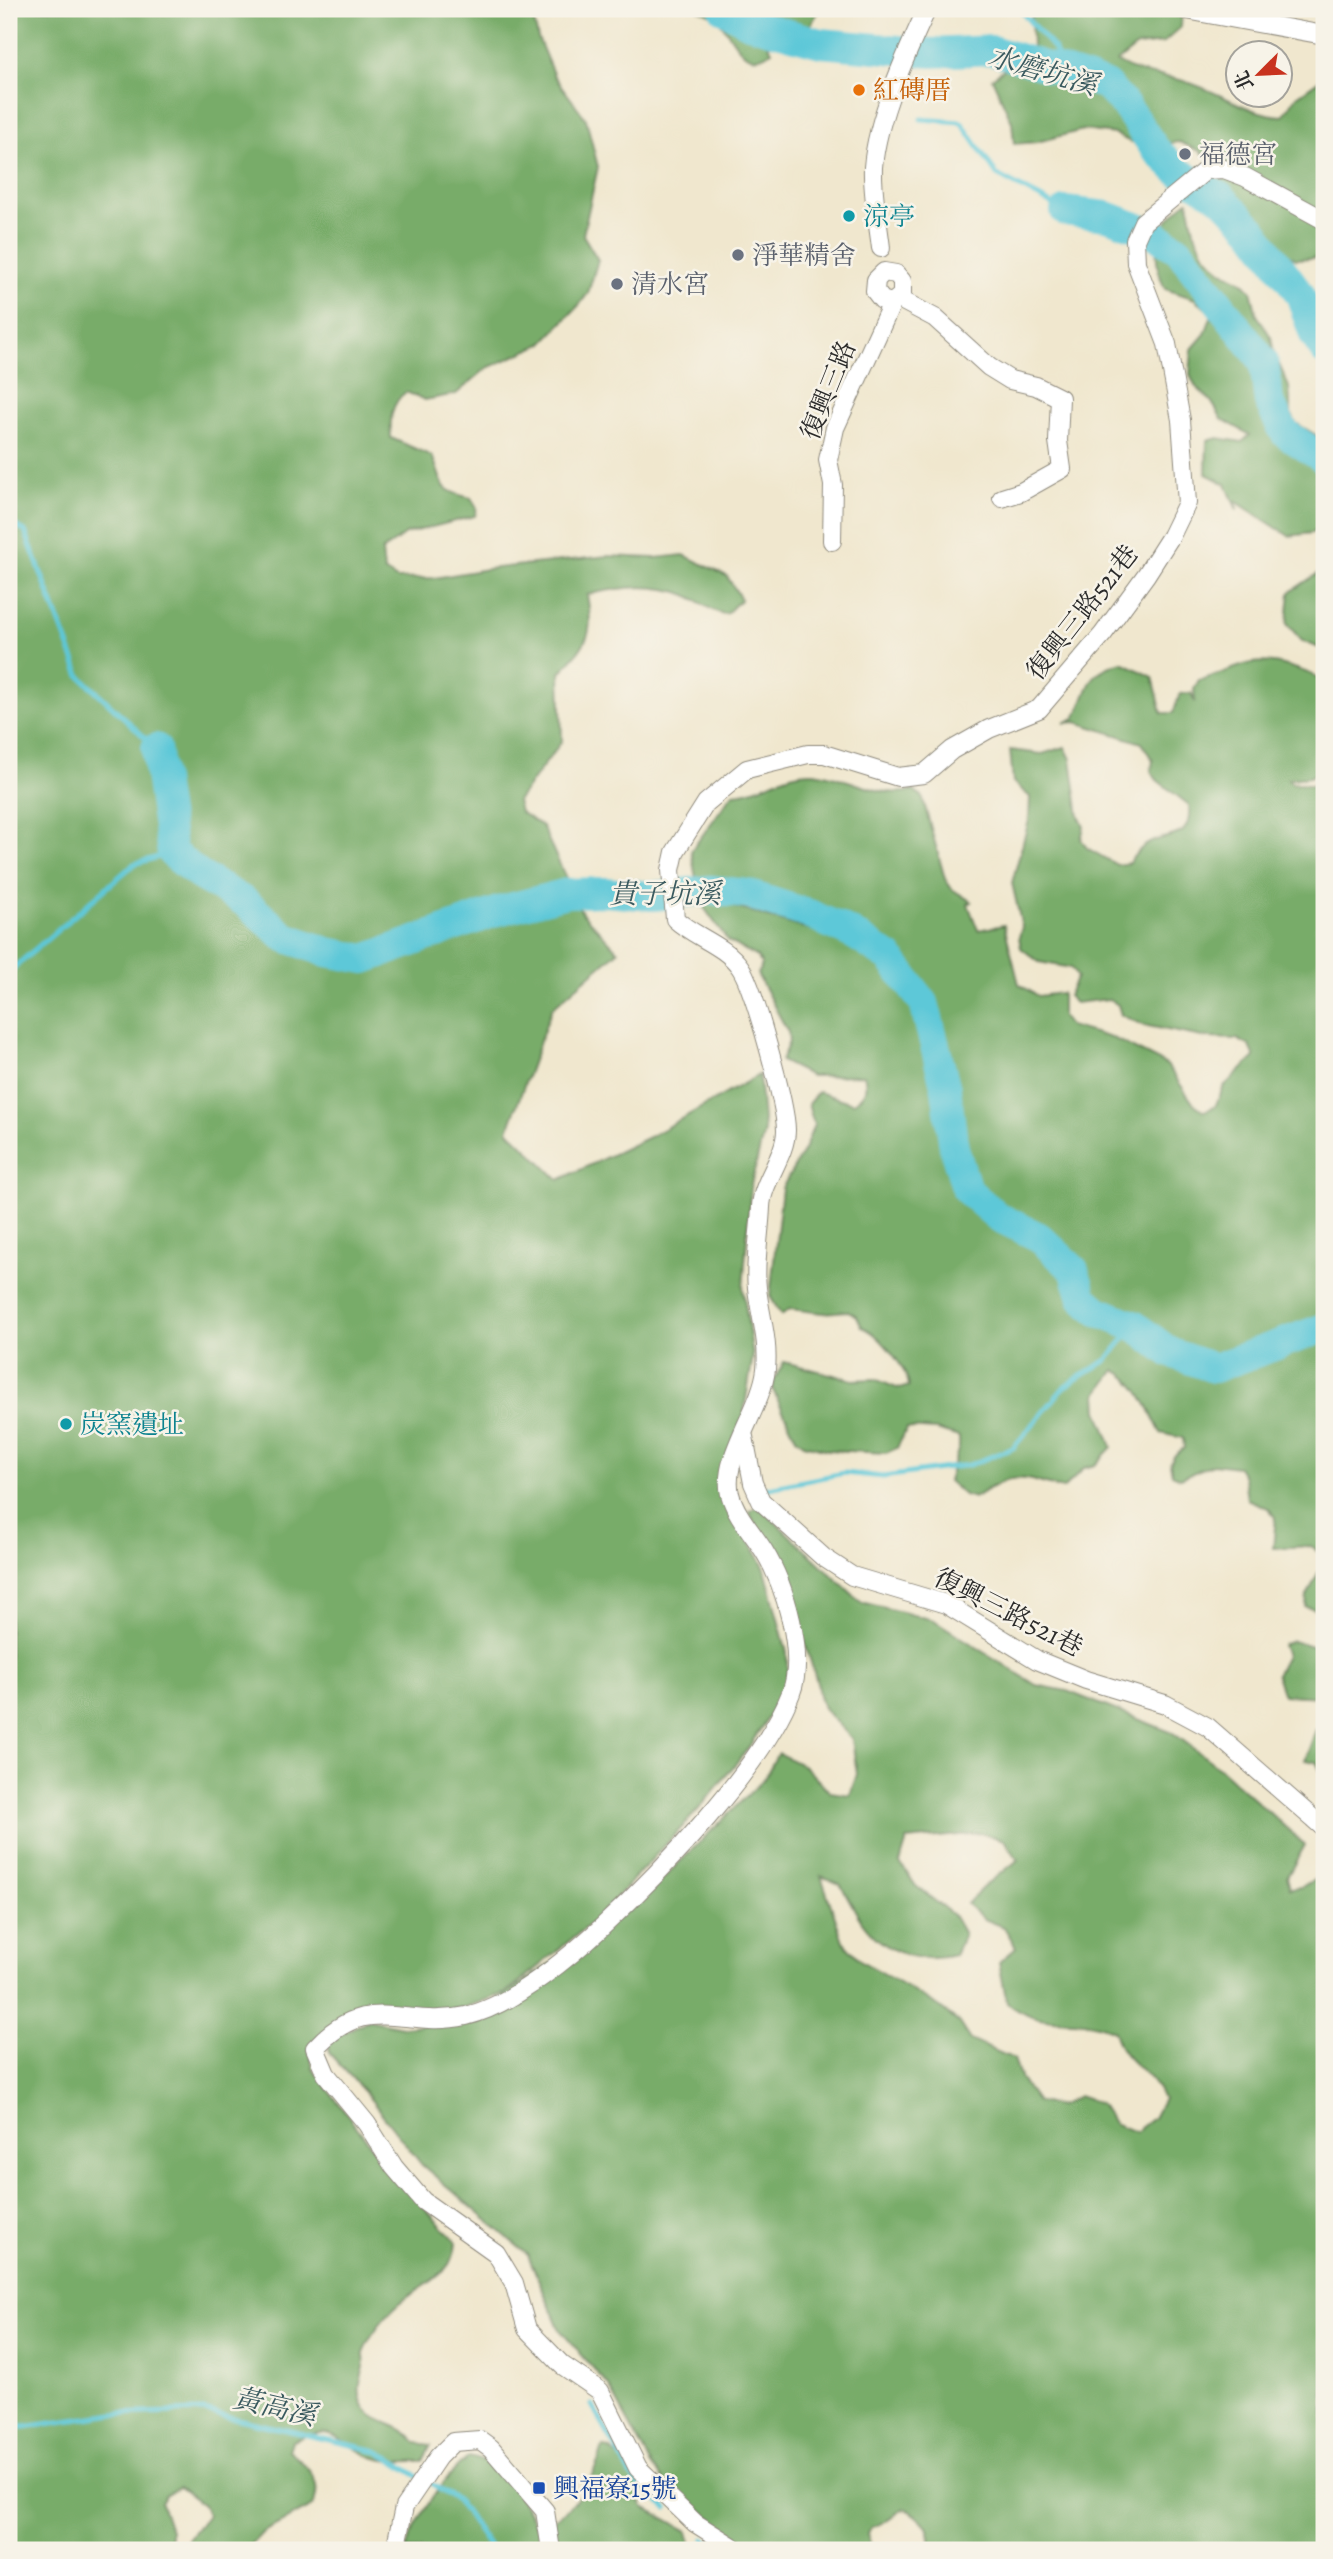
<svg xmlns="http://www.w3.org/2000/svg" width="1333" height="2559" font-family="Alegreya,'Noto Serif TC',serif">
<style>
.forest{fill:#78ac69;stroke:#526c4a;stroke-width:2;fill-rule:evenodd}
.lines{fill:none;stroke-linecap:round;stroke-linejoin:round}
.stream{stroke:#5dc8d8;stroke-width:5}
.river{stroke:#5dc8d8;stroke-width:30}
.minor-casing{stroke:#8e897c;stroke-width:20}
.minor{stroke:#fff;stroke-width:18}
.food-dot{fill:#e8710a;stroke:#f7f3e8;stroke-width:2.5}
.worship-dot{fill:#6b7280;stroke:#f7f3e8;stroke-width:2.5}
.culture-dot{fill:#0f9aa8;stroke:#f7f3e8;stroke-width:2.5}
.transit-dot{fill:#1a4fb4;stroke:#f7f3e8;stroke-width:2.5}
.labels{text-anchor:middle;stroke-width:5;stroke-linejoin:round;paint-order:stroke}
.food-label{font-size:26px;fill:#c56008;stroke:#f7f3e8;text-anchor:start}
.worship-label{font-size:26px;fill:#5b616d;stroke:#f7f3e8;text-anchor:start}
.culture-label{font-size:26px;fill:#0d838f;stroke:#f7f3e8;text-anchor:start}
.street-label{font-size:26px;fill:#2b2b2b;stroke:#f7f3e8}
.transit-label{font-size:26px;fill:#164399;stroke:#f7f3e8;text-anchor:start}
.water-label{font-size:28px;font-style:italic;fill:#3a5a5f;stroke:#f7f3e8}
</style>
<rect width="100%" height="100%" fill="#f7f3e8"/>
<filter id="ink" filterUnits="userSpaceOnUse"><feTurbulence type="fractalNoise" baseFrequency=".0143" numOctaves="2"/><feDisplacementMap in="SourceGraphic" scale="14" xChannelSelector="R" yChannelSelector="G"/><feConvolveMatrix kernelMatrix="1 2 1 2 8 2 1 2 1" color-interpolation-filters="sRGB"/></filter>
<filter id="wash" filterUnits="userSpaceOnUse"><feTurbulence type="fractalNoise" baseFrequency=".00686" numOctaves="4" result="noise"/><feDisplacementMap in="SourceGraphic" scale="28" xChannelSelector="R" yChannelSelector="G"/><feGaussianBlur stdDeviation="1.57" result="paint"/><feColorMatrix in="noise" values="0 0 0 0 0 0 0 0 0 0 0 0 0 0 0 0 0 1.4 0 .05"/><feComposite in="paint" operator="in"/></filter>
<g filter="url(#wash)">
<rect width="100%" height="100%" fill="#f0e7ce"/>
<g class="forest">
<path d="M9,9H531L538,38L554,76L586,119L598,167L583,235L598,260L588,293L580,304L542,344L487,368L456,394L425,400L406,392C390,403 390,422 391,438L432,456C445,485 436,490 471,498L477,508L475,516L405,534L382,551L384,571L397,579L434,578L487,569L608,556L655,558L684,555L727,576L741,599L726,614C709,612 702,601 686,595C656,583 618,587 587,595C595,637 587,642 560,673L562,741L517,801L520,812L542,826L582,913L618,951L552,1008L508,1130L559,1180L649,1137L759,1075L764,1131L751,1185L743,1289L753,1356L743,1418L728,1453L721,1490L765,1569L787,1653V1687L747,1750L698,1810L596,1919L506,1993L459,2009H366L309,2048L313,2069L385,2164L456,2242C455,2275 421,2285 400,2303C388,2313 369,2335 364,2351C363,2356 366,2362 364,2367C361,2381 355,2393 365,2408C378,2426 400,2421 417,2443L431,2445L423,2461C404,2461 385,2463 368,2455C331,2438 335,2423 292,2441L289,2450C307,2467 324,2480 313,2506L263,2532L246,2550H187L188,2539L207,2515L203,2505L179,2487L166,2495L161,2503L170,2530V2550H9Z"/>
<path d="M698,9H820L810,26L763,12L757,15L756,20L772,51C742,72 735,37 718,20C713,15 704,12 698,9Z"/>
<path d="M1031,9H1182L1181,27L1163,43L1137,46L1117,62C1141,76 1155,74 1180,80C1217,89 1245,114 1283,116L1297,96L1324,77V257L1296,259L1278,249L1243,238L1222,212L1210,180L1219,169L1200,151L1179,142L1138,146L1115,134L1083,130L1037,142L1014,144L1012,122L992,78L1032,48Z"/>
<path d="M1188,201L1194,231L1204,253L1220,270L1243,282L1251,291L1257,315L1271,337L1274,353L1289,387L1291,413L1296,423L1324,440V522L1312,533L1289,536L1235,501L1237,510L1226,484L1206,474L1207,441L1218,438L1242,442L1250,435L1222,419L1211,401L1195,386L1190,375L1192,349L1205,334L1212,314L1195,299L1165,289C1149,254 1156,224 1188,201Z"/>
<path d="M1317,574L1324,577V650L1302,641L1287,624L1290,592Z"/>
<path d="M1122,662L1153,677L1162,713H1173L1180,694L1191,693L1195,702L1194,689L1199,680C1219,676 1235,666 1253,663C1276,659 1305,671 1324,680V770L1310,777L1288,779L1292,783L1324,787V1611L1306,1607L1307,1596L1323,1563L1320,1552L1311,1546L1273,1548L1276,1517L1268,1508L1247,1499L1244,1477L1238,1467L1213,1464L1181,1478L1172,1474L1170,1464L1175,1455L1184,1448L1183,1438L1161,1433C1149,1411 1140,1382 1115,1370L1097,1394L1098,1410L1112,1447L1095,1465L1084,1468L1063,1489C1019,1476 1014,1471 974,1498L964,1495L948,1481L959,1447V1437L936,1430L907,1428L897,1448L886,1453L828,1450L804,1444L796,1438L773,1390L774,1380L784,1362L853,1380L875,1379L899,1389L909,1386C907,1368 878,1332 862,1327L857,1316L848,1311L823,1313L790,1309L781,1315L770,1296L782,1188L804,1150L814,1125L808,1104L818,1092L853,1103C865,1095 868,1089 864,1075L811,1076L781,1061L789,1042L788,1032L757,974L762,965L757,957L728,941L695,895L846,941C823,911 734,896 697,884L691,851L733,793C761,792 787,770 812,772C844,774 881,801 913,790L922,796L945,879L952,889L972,902L968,904L978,930L1004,925L1019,984L1038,996L1062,993V1017L1069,1026L1115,1039L1167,1065L1193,1103L1204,1111L1215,1107L1224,1086L1255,1057L1250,1046L1237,1039L1207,1038L1143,1025L1121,1015L1118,1005L1109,999L1075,1003L1068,996L1077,977L1071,968L1039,962L1021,948L1019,937L1022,927L1012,883L1029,820L1030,797L1013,782L1010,750L1042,754L1065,747L1071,759L1079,816L1084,827L1081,839L1087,848L1117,865L1129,863C1133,857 1138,851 1144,846C1167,830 1192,845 1189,805L1157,780L1151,771L1153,761L1142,743L1076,722L1064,723L1075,718C1092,688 1083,673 1122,662Z"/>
<path d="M758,1506L861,1602L934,1620L1036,1685L1067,1691L1173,1733L1222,1770L1305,1845L1287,1877L1290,1888L1301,1887L1324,1875V2550H929C934,2531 924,2518 906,2509C895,2511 886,2524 871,2527L868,2533L872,2550H753L663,2480L653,2467L608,2385L560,2330L528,2255L422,2165L364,2091L329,2053V2044L335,2037L368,2020L403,2027L469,2020L636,1905L764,1779L778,1753L804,1766L830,1792L850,1795L857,1774L852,1739C839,1723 817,1710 818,1686C800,1623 780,1570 749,1512ZM980,1833L1005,1840L1018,1860L982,1888L967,1904L984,1919L1004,1927L1016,1947L999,1962L1007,2003C1048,2032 1071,2011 1114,2031C1124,2068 1148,2065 1163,2099L1153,2118L1135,2132L1113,2123L1100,2103L1079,2096L1059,2106L1037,2102L1021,2080L1014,2059L970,2040L959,2023L939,2007L860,1960L843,1941L821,1876L840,1884C848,1896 854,1910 862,1922C885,1954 919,1964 955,1955L964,1934L953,1915L916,1886L900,1863L907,1840Z"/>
<path d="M1292,1641L1324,1649V1697L1283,1695L1276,1675L1286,1656L1282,1645Z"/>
<path d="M1324,1727V1777L1316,1762L1305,1760L1316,1730Z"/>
<path d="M603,2447L611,2450L638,2473L641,2501L644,2507L688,2531L693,2550H405C418,2517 440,2480 469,2457C502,2463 523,2502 538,2529C570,2515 594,2481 603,2447Z"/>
</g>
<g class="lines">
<g class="stream">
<path d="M1019,9L1055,50L1062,70"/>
<path d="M921,119L961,122L997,175L1065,211"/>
<path d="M9,522L25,531L80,676L156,748"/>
<path d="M9,972L134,864L172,853"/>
<path d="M764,1489L844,1473L883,1477L969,1465L1013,1448L1065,1386L1107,1360L1135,1326"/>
<path d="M592,2405L634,2480L667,2508"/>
<path d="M9,2424L24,2427L114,2414L203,2411L377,2451L457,2500L491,2550"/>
<path d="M705,2539L721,2550"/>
</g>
<g class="river">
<path d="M724,9L749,23L821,43L932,53L992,50L1106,85L1127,108L1155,149L1180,173L1222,198L1253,230L1300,294L1314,335L1324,350"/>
<path d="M1065,211L1107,216L1153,233L1179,250L1264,362L1269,402L1285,433L1324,459"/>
<path d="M156,748L172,853L199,875L245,902L285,937L327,952L365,959L498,911L567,893L604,892L653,896L711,890L747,894L809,914L853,934L890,958L924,1003L946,1089L954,1148L967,1190L998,1217L1039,1237L1074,1270L1083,1298L1098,1311L1135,1326L1171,1353L1214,1368L1324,1328"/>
</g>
</g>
</g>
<g filter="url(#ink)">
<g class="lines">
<g class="minor-casing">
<g id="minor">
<path d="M1181,9L1324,35"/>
<path d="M881,248C878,222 872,193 873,167C877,118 906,54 927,9"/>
<path d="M899,299L935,318L989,367L1010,380L1036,386L1060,398L1058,441L1062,469L1021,492L1002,498"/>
<path d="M832,541L833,485L828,460L835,428L892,303L882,300L875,291L876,280L884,272L896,274L902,281V295L892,303"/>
<path d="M744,1437L753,1483L761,1501L823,1557L852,1576L946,1604L1037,1660L1086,1680L1165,1704L1208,1727L1324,1828"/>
<path d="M395,2550L404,2507L438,2457L453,2442L480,2440L491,2448L545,2511L551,2550"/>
<path d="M738,2550L695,2523L638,2468L600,2391L562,2365L527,2329L514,2283L496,2253L423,2201L394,2167L367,2124L326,2074L315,2048C368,1990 403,2030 466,2016C511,2006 567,1959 601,1928C659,1874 763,1766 791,1693C806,1654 785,1585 764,1551C753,1533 736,1516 730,1494C721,1457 762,1408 766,1369C769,1341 760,1315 757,1288C754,1263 760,1233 761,1207C762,1181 786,1156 786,1130C786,1106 754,987 740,967C725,945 694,937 675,919L671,870L675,852L706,803L747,769L808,754H824L898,777L924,774L952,750L989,729L1039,709L1103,634L1146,575L1171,536L1187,503L1181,420L1167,344L1136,263L1135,240L1143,222L1206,170L1224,169L1245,177L1324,220"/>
</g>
</g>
<use href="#minor" class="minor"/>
</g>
</g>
<circle class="food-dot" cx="859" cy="90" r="7"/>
<g class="worship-dot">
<circle cx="1185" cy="154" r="7"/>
<circle cx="738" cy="255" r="7"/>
<circle cx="617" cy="284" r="7"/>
</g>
<g class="culture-dot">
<circle cx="849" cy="216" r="7"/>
<circle cx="66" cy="1424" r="7"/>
</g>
<rect class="transit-dot" x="532" y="2481" width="14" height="14" rx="3.5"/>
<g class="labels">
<g class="food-label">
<text x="873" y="99">紅磚厝</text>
</g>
<g class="worship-label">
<text x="1199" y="163">福德宮</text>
<text x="752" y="264">淨華精舍</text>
<text x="631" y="293">清水宮</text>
</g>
<g class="culture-label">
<text x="863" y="225">涼亭</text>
<text x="80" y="1433">炭窯遺址</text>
</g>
<g class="street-label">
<text transform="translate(828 390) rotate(-68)" y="9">復興三路</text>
<text transform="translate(1082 612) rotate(-52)" y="9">復興三路521巷</text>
<text transform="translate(1009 1612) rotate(27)" y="9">復興三路521巷</text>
</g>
<g class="transit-label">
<text x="553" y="2497">興福寮15號</text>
</g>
<g class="water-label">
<text transform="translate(1043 70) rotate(16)" y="10">水磨坑溪</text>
<text x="665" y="903">貴子坑溪</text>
<text transform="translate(275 2406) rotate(13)" y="10">黃高溪</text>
</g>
</g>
<rect width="1333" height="2559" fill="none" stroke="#f7f3e8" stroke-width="35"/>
<g transform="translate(1259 74) rotate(246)"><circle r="33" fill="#f7f3e8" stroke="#a5a39c" stroke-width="2"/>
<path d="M0-5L12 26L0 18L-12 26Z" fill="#c8321e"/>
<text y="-10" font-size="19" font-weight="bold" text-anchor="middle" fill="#2b2b2b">北</text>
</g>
</svg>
